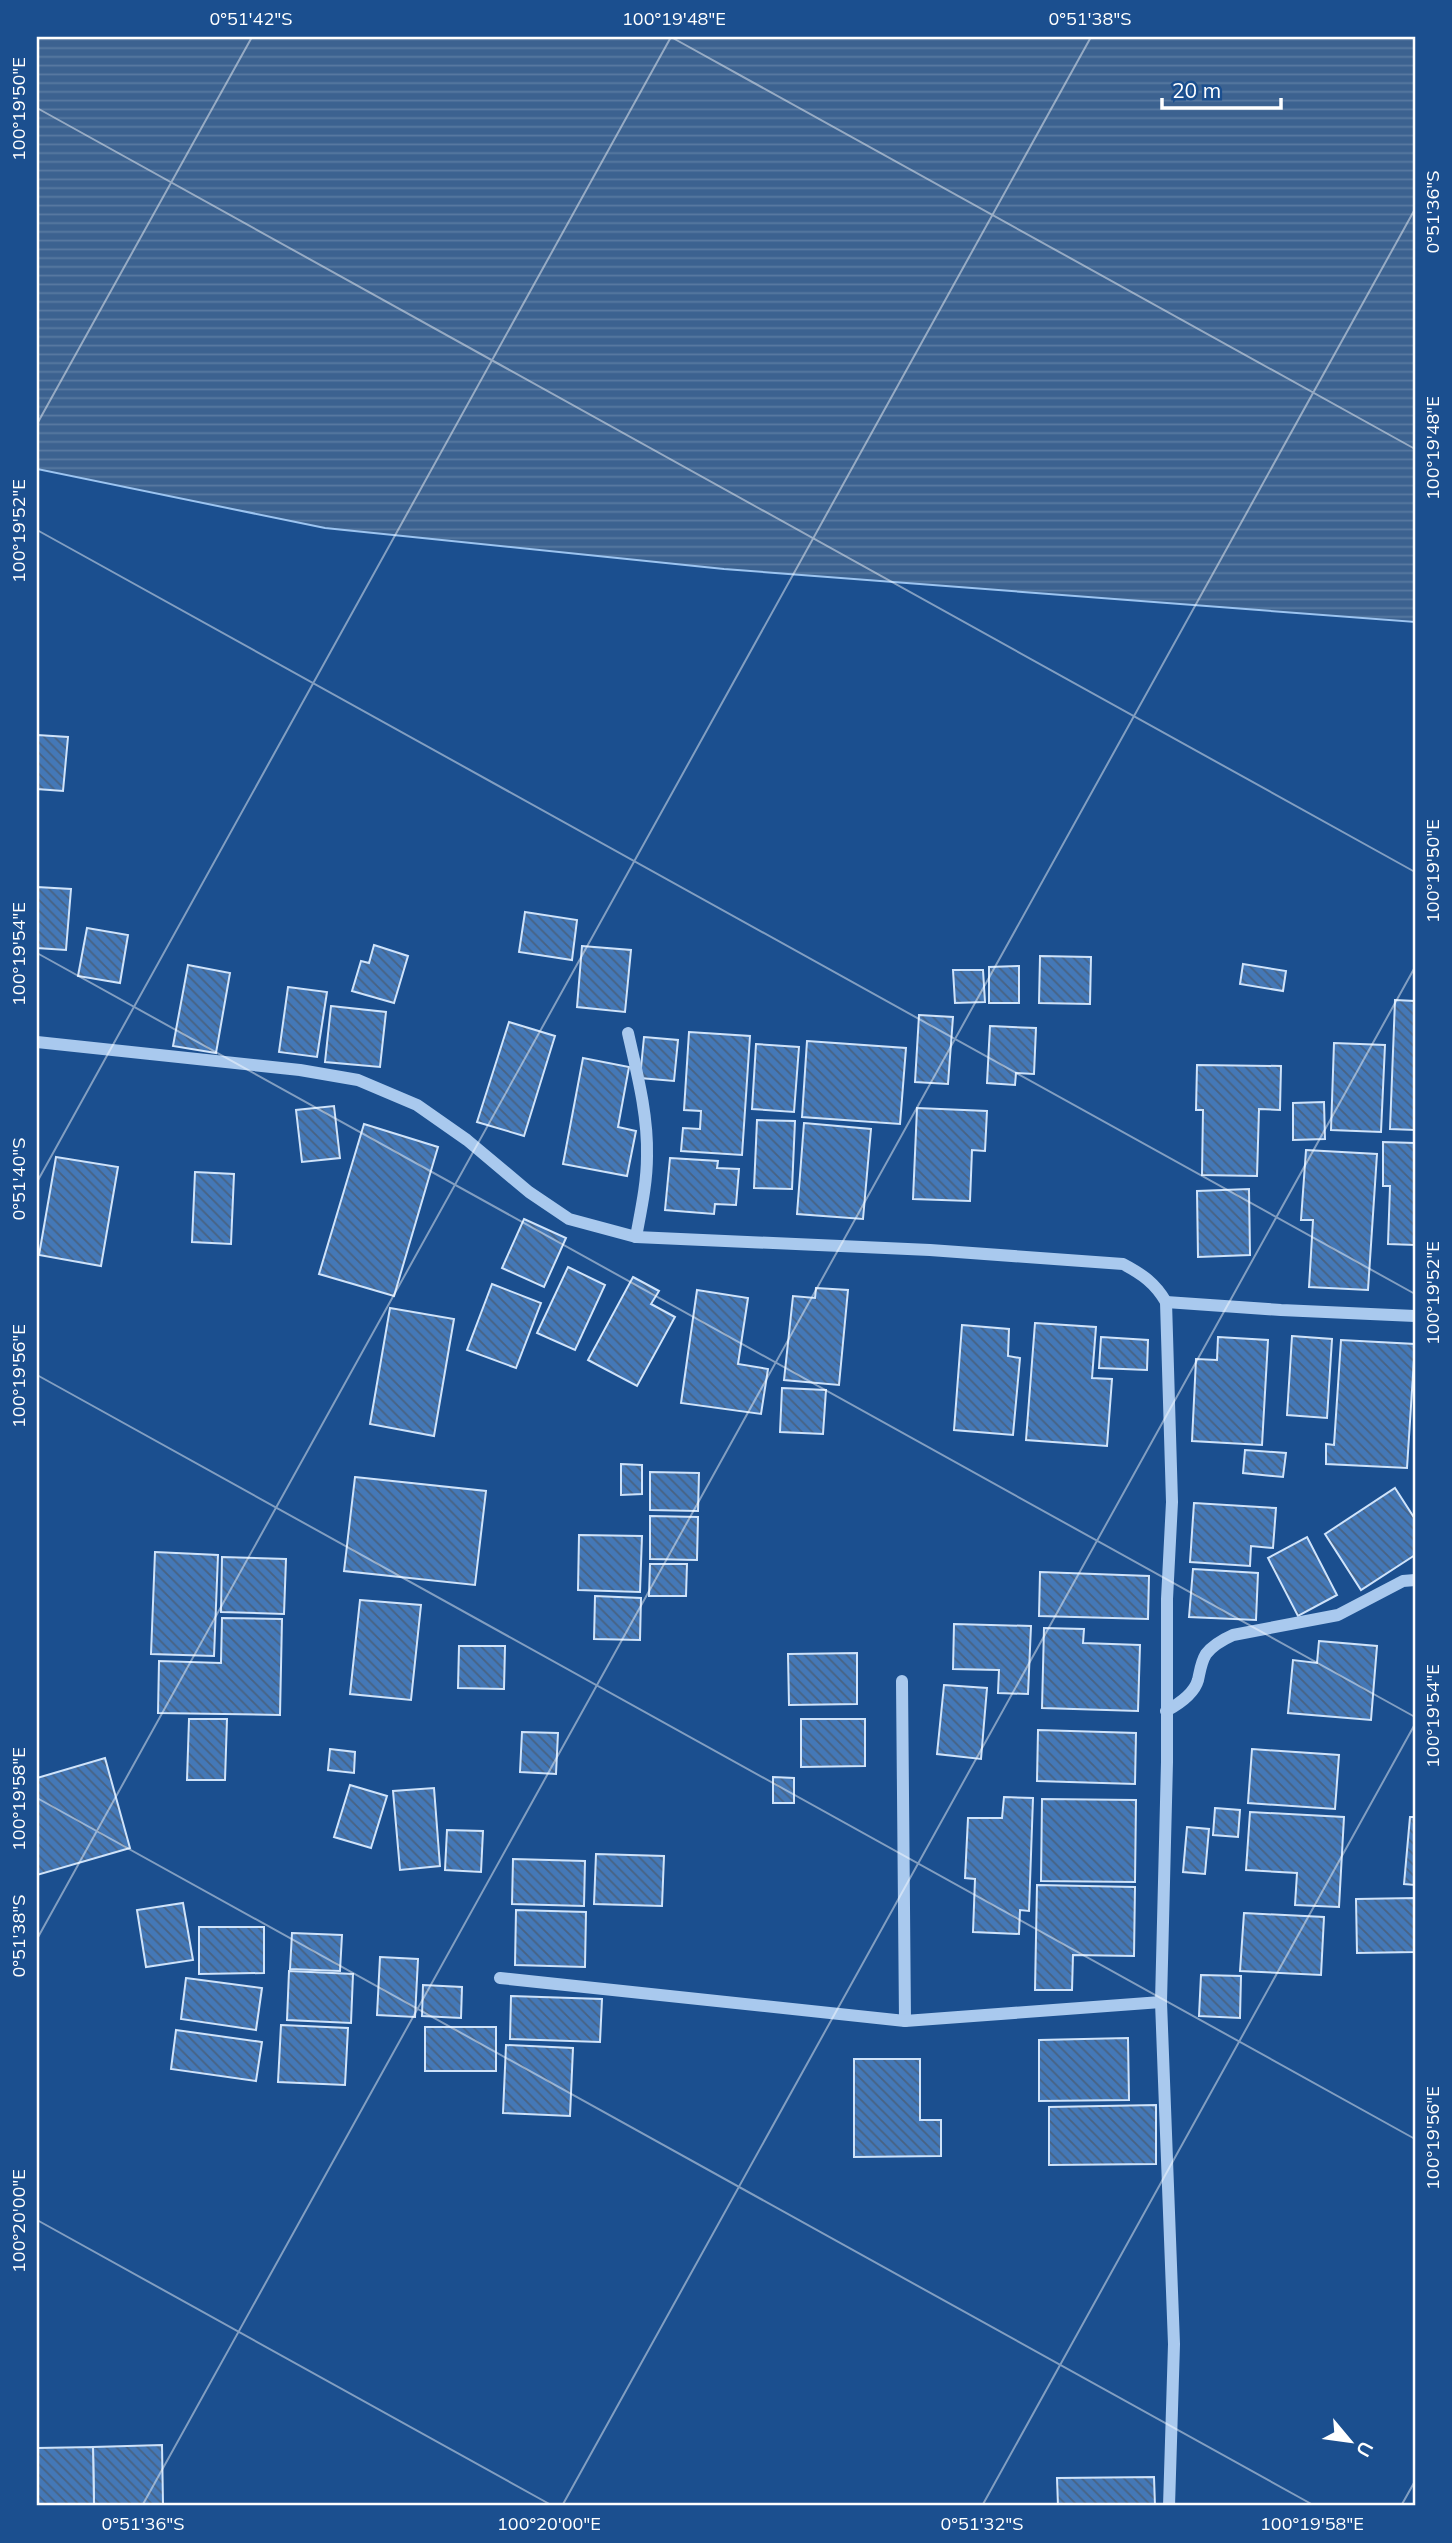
<svg xmlns="http://www.w3.org/2000/svg" width="1452" height="2543" font-family="Mulish,sans-serif">
<style>
.water{fill:url(#water-rules);stroke:#9cc4f0;stroke-width:2}
.building{fill:url(#building-back-hatch);stroke:#cfe3fa;stroke-width:2}
.lines{fill:none;stroke-linecap:round;stroke-linejoin:round}
.minor{stroke:#a9c9ee;stroke-width:12}
.ticks{fill:none;stroke:#fff;stroke-width:2;stroke-opacity:0.45}
.neatline{fill:none;stroke:#fff;stroke-width:2.5}
.ticks-label{font-size:18px;text-anchor:middle;fill:#fff}
</style>
<defs>
<pattern id="water-rules" width="6" height="5" patternUnits="userSpaceOnUse" patternTransform="scale(1.75)"><rect width="6" height="5" fill="#3c6290"/><path d="M0 2.5h6" fill="none" stroke="#597aa1"/></pattern>
<pattern id="building-back-hatch" width="6" height="6" patternUnits="userSpaceOnUse" patternTransform="scale(1.75)"><rect width="6" height="6" fill="#4478b7"/><path d="M-1 5l2 2M0 0l6 6M5-1l2 2" fill="none" stroke="#486282"/></pattern>
</defs>
<rect width="100%" height="100%" fill="#1b4f8f"/>
<path class="water" d="M37,37H1415V622L724,569L325,528L37,469Z"/>
<g class="building">
<path d="M37,735L68,737L63,791L37,789Z"/>
<path d="M37,887L71,889L66,950L37,948Z"/>
<path d="M525,912L577,920L572,960L519,952Z"/>
<path d="M87,928L128,935L120,983L78,976Z"/>
<path d="M374,945L408,956L394,1003L352,991L361,961L369,963Z"/>
<path d="M582,946L631,950L625,1012L577,1007Z"/>
<path d="M1040,956L1091,957L1090,1004L1039,1003Z"/>
<path d="M1243,964L1286,971L1283,991L1240,984Z"/>
<path d="M188,965L230,973L216,1053L173,1046Z"/>
<path d="M1019,966V1003H989V967Z"/>
<path d="M953,970H983L985,1002L955,1003Z"/>
<path d="M288,987L327,992L317,1057L279,1052Z"/>
<path d="M1395,1000L1415,1001V1130L1390,1129Z"/>
<path d="M331,1006L386,1012L380,1067L325,1062Z"/>
<path d="M919,1015L953,1017L948,1084L915,1082Z"/>
<path d="M509,1022L555,1036L524,1136L477,1122Z"/>
<path d="M990,1026L1036,1028L1034,1074L1016,1073L1015,1085L987,1083Z"/>
<path d="M689,1032L750,1036L742,1155L681,1151L683,1128L700,1129L701,1111L684,1110Z"/>
<path d="M644,1037L678,1040L674,1081L640,1078Z"/>
<path d="M807,1041L906,1048L900,1124L802,1117Z"/>
<path d="M1334,1043L1385,1045L1381,1132L1331,1130Z"/>
<path d="M756,1044L799,1047L794,1112L752,1109Z"/>
<path d="M583,1058L629,1067L618,1127L636,1131L627,1176L563,1164Z"/>
<path d="M1197,1065L1281,1066L1280,1110L1259,1109L1257,1176L1202,1175L1203,1110H1196Z"/>
<path d="M1324,1102L1325,1139L1293,1140V1103Z"/>
<path d="M334,1106L340,1158L302,1162L296,1110Z"/>
<path d="M917,1108L987,1111L985,1151L972,1150L970,1201L913,1199Z"/>
<path d="M757,1120L795,1121L792,1189L754,1188Z"/>
<path d="M804,1123L871,1129L863,1219L797,1214Z"/>
<path d="M364,1124L438,1147L394,1296L319,1274Z"/>
<path d="M1383,1142L1415,1143V1245L1388,1244L1390,1186H1383Z"/>
<path d="M1306,1150L1377,1154L1368,1290L1309,1287L1313,1220H1301Z"/>
<path d="M56,1157L118,1167L101,1266L39,1255Z"/>
<path d="M670,1158L718,1161L717,1168L739,1169L736,1205L715,1204L714,1214L665,1210Z"/>
<path d="M195,1172L234,1174L231,1244L192,1242Z"/>
<path d="M1249,1189L1250,1255L1198,1257L1197,1191Z"/>
<path d="M524,1219L566,1238L544,1287L502,1268Z"/>
<path d="M568,1267L605,1285L575,1350L537,1333Z"/>
<path d="M633,1277L659,1291L651,1304L675,1317L637,1386L588,1360Z"/>
<path d="M492,1284L541,1303L516,1368L467,1350Z"/>
<path d="M816,1288L848,1290L839,1385L784,1380L793,1296L815,1298Z"/>
<path d="M697,1290L748,1298L738,1364L768,1369L761,1414L681,1403Z"/>
<path d="M390,1308L454,1319L434,1436L370,1424Z"/>
<path d="M1035,1323L1096,1327L1092,1378L1112,1379L1107,1446L1026,1440Z"/>
<path d="M962,1325L1009,1329L1008,1356L1020,1358L1013,1435L954,1430Z"/>
<path d="M1292,1336L1332,1339L1327,1418L1287,1415Z"/>
<path d="M1101,1337L1148,1340L1147,1370L1099,1368Z"/>
<path d="M1218,1337L1268,1340L1262,1445L1192,1441L1196,1359L1217,1360Z"/>
<path d="M1341,1340L1415,1344L1407,1468L1326,1464V1444L1334,1445Z"/>
<path d="M782,1388L826,1390L823,1434L780,1432Z"/>
<path d="M1245,1450L1286,1453L1283,1477L1243,1473Z"/>
<path d="M621,1464L642,1465V1494L621,1495Z"/>
<path d="M650,1472L699,1473L698,1511L650,1510Z"/>
<path d="M355,1477L486,1491L475,1585L344,1571Z"/>
<path d="M1395,1488L1415,1519V1555L1361,1590L1325,1534Z"/>
<path d="M1194,1503L1276,1508L1273,1548L1251,1546L1250,1566L1190,1562Z"/>
<path d="M650,1516L698,1517L697,1560L650,1559Z"/>
<path d="M579,1535L642,1536L640,1592L578,1590Z"/>
<path d="M1307,1537L1337,1595L1298,1616L1268,1558Z"/>
<path d="M155,1552L218,1555L214,1656L151,1654Z"/>
<path d="M222,1557L286,1559L284,1614L221,1612Z"/>
<path d="M650,1564H687L686,1596H649Z"/>
<path d="M1193,1569L1258,1573L1256,1620L1189,1617Z"/>
<path d="M1040,1572L1149,1576L1148,1619L1039,1616Z"/>
<path d="M595,1596L641,1598L640,1640L594,1639Z"/>
<path d="M360,1600L421,1605L411,1700L350,1694Z"/>
<path d="M222,1618L282,1619L280,1715L158,1713L159,1661L221,1663Z"/>
<path d="M954,1624L1031,1626L1028,1694L998,1693L999,1670L953,1669Z"/>
<path d="M1044,1628L1084,1629L1083,1643L1140,1645L1138,1711L1042,1708Z"/>
<path d="M1319,1641L1377,1646L1371,1720L1288,1713L1293,1660L1317,1663Z"/>
<path d="M459,1646H505L504,1689L458,1688Z"/>
<path d="M857,1653V1704L789,1705L788,1654Z"/>
<path d="M944,1685L987,1688L981,1759L937,1754Z"/>
<path d="M189,1719H227L225,1780H187Z"/>
<path d="M801,1719H865V1766L801,1767Z"/>
<path d="M1038,1730L1136,1733L1135,1784L1037,1781Z"/>
<path d="M522,1732L558,1733L556,1774L520,1772Z"/>
<path d="M330,1749L355,1752L354,1773L328,1770Z"/>
<path d="M1252,1749L1339,1755L1335,1809L1248,1803Z"/>
<path d="M105,1758L130,1848L37,1875V1778Z"/>
<path d="M773,1777L794,1778V1803H773Z"/>
<path d="M350,1785L387,1796L371,1848L334,1837Z"/>
<path d="M434,1788L440,1866L400,1870L393,1791Z"/>
<path d="M1004,1797L1033,1798L1029,1911L1020,1910L1019,1934L973,1932L975,1879L965,1878L968,1818H1002Z"/>
<path d="M1042,1799L1136,1800L1135,1882L1041,1881Z"/>
<path d="M1215,1808L1240,1810L1238,1837L1213,1835Z"/>
<path d="M1250,1812L1344,1817L1339,1907L1295,1905L1297,1873L1246,1870Z"/>
<path d="M1410,1817H1415V1885L1404,1884Z"/>
<path d="M1187,1827L1209,1829L1205,1874L1183,1872Z"/>
<path d="M447,1830L483,1831L481,1872L445,1870Z"/>
<path d="M596,1854L664,1856L662,1906L594,1904Z"/>
<path d="M513,1859L585,1861L584,1906L512,1904Z"/>
<path d="M1037,1885L1135,1887L1134,1956L1073,1955L1072,1990H1035Z"/>
<path d="M1415,1898V1952L1357,1953L1356,1899Z"/>
<path d="M183,1903L193,1960L146,1967L137,1910Z"/>
<path d="M516,1910L586,1912L585,1967L515,1965Z"/>
<path d="M1244,1913L1324,1917L1321,1975L1240,1971Z"/>
<path d="M199,1927H264V1973L199,1974Z"/>
<path d="M292,1933L342,1935L340,1971L290,1969Z"/>
<path d="M380,1957L418,1959L415,2017L377,2015Z"/>
<path d="M289,1971L353,1974L351,2023L287,2020Z"/>
<path d="M1201,1975L1241,1976L1240,2018L1199,2016Z"/>
<path d="M186,1978L262,1988L256,2030L181,2019Z"/>
<path d="M423,1985L462,1987L461,2018L422,2016Z"/>
<path d="M511,1996L602,1999L600,2042L510,2039Z"/>
<path d="M281,2025L348,2028L345,2085L278,2082Z"/>
<rect x="425" y="2027" width="71" height="44"/>
<path d="M176,2030L262,2042L256,2081L171,2069Z"/>
<path d="M1128,2038L1129,2100L1039,2101V2040Z"/>
<path d="M506,2045L573,2048L570,2116L503,2113Z"/>
<path d="M854,2059H920V2120H941V2156L854,2157Z"/>
<path d="M1156,2105V2164L1049,2165V2107Z"/>
<path d="M162,2445L163,2504L94,2506L93,2447Z"/>
<path d="M93,2447L94,2506H37V2448Z"/>
<path d="M1154,2477L1155,2506H1058L1057,2478Z"/>
</g>
<g class="lines">
<g class="minor">
<path d="M628,1033C637,1073 648,1115 647,1156C647,1183 641,1210 636,1237"/>
<path d="M37,1042L300,1070L358,1080L417,1105L467,1140L529,1192L569,1219L636,1237L930,1250L1123,1264C1142,1274 1155,1283 1166,1302L1172,1502L1167,1599V1762L1161,2002L1174,2344L1169,2506"/>
<path d="M1166,1302L1281,1310L1415,1316"/>
<path d="M902,1681L905,2021"/>
<path d="M1166,1711C1179,1704 1194,1694 1198,1680C1200,1671 1201,1662 1206,1654C1213,1645 1224,1639 1233,1635L1338,1615L1403,1581L1415,1580"/>
<path d="M500,1978L905,2021L1161,2002"/>
</g>
</g>
<path class="ticks" d="M671,37L1415,449M37,108L1415,872M37,424L252,37M37,530L1415,1294M37,953L1415,1717M37,1182L671,37M37,1375L1415,2139M37,1798L1315,2506M37,1939L1091,37M37,2220L553,2506M142,2506L1415,209M562,2506L1415,967M982,2506L1415,1724M1401,2506L1415,2481"/>
<rect width="1452" height="2543" fill="none" stroke="#1b4f8f" stroke-width="77"/>
<g transform="translate(1350 2441) rotate(119)" stroke="#1b4f8f" stroke-width="5" paint-order="stroke">
<path d="M0-5L12 26L0 18L-12 26Z" fill="#ffffff"/>
<text y="-10" font-size="19" font-weight="bold" text-anchor="middle" fill="#ffffff">U</text>
</g>
<path d="M1162 98v10h119v-10" fill="none" stroke="#ffffff" stroke-width="3.5"/>
<text x="1172" y="98" font-size="21" fill="#ffffff" stroke="#1b4f8f" stroke-width="5" paint-order="stroke">20 m</text>
<rect x="38" y="38" width="1376" height="2466" class="neatline"/>
<g class="ticks-label">
<text x="251" y="25">0°51'42"S</text>
<text x="674" y="25">100°19'48"E</text>
<text x="1090" y="25">0°51'38"S</text>
<text transform="translate(19 109) rotate(-90)" y="6">100°19'50"E</text>
<text transform="translate(1433 212) rotate(-90)" y="6">0°51'36"S</text>
<text transform="translate(1433 448) rotate(-90)" y="6">100°19'48"E</text>
<text transform="translate(19 531) rotate(-90)" y="6">100°19'52"E</text>
<text transform="translate(1433 871) rotate(-90)" y="6">100°19'50"E</text>
<text transform="translate(19 954) rotate(-90)" y="6">100°19'54"E</text>
<text transform="translate(19 1179) rotate(-90)" y="6">0°51'40"S</text>
<text transform="translate(1433 1293) rotate(-90)" y="6">100°19'52"E</text>
<text transform="translate(19 1376) rotate(-90)" y="6">100°19'56"E</text>
<text transform="translate(1433 1716) rotate(-90)" y="6">100°19'54"E</text>
<text transform="translate(19 1799) rotate(-90)" y="6">100°19'58"E</text>
<text transform="translate(19 1936) rotate(-90)" y="6">0°51'38"S</text>
<text transform="translate(1433 2138) rotate(-90)" y="6">100°19'56"E</text>
<text transform="translate(19 2221) rotate(-90)" y="6">100°20'00"E</text>
<text x="143" y="2530">0°51'36"S</text>
<text x="549" y="2530">100°20'00"E</text>
<text x="982" y="2530">0°51'32"S</text>
<text x="1312" y="2530">100°19'58"E</text>
</g>
</svg>
